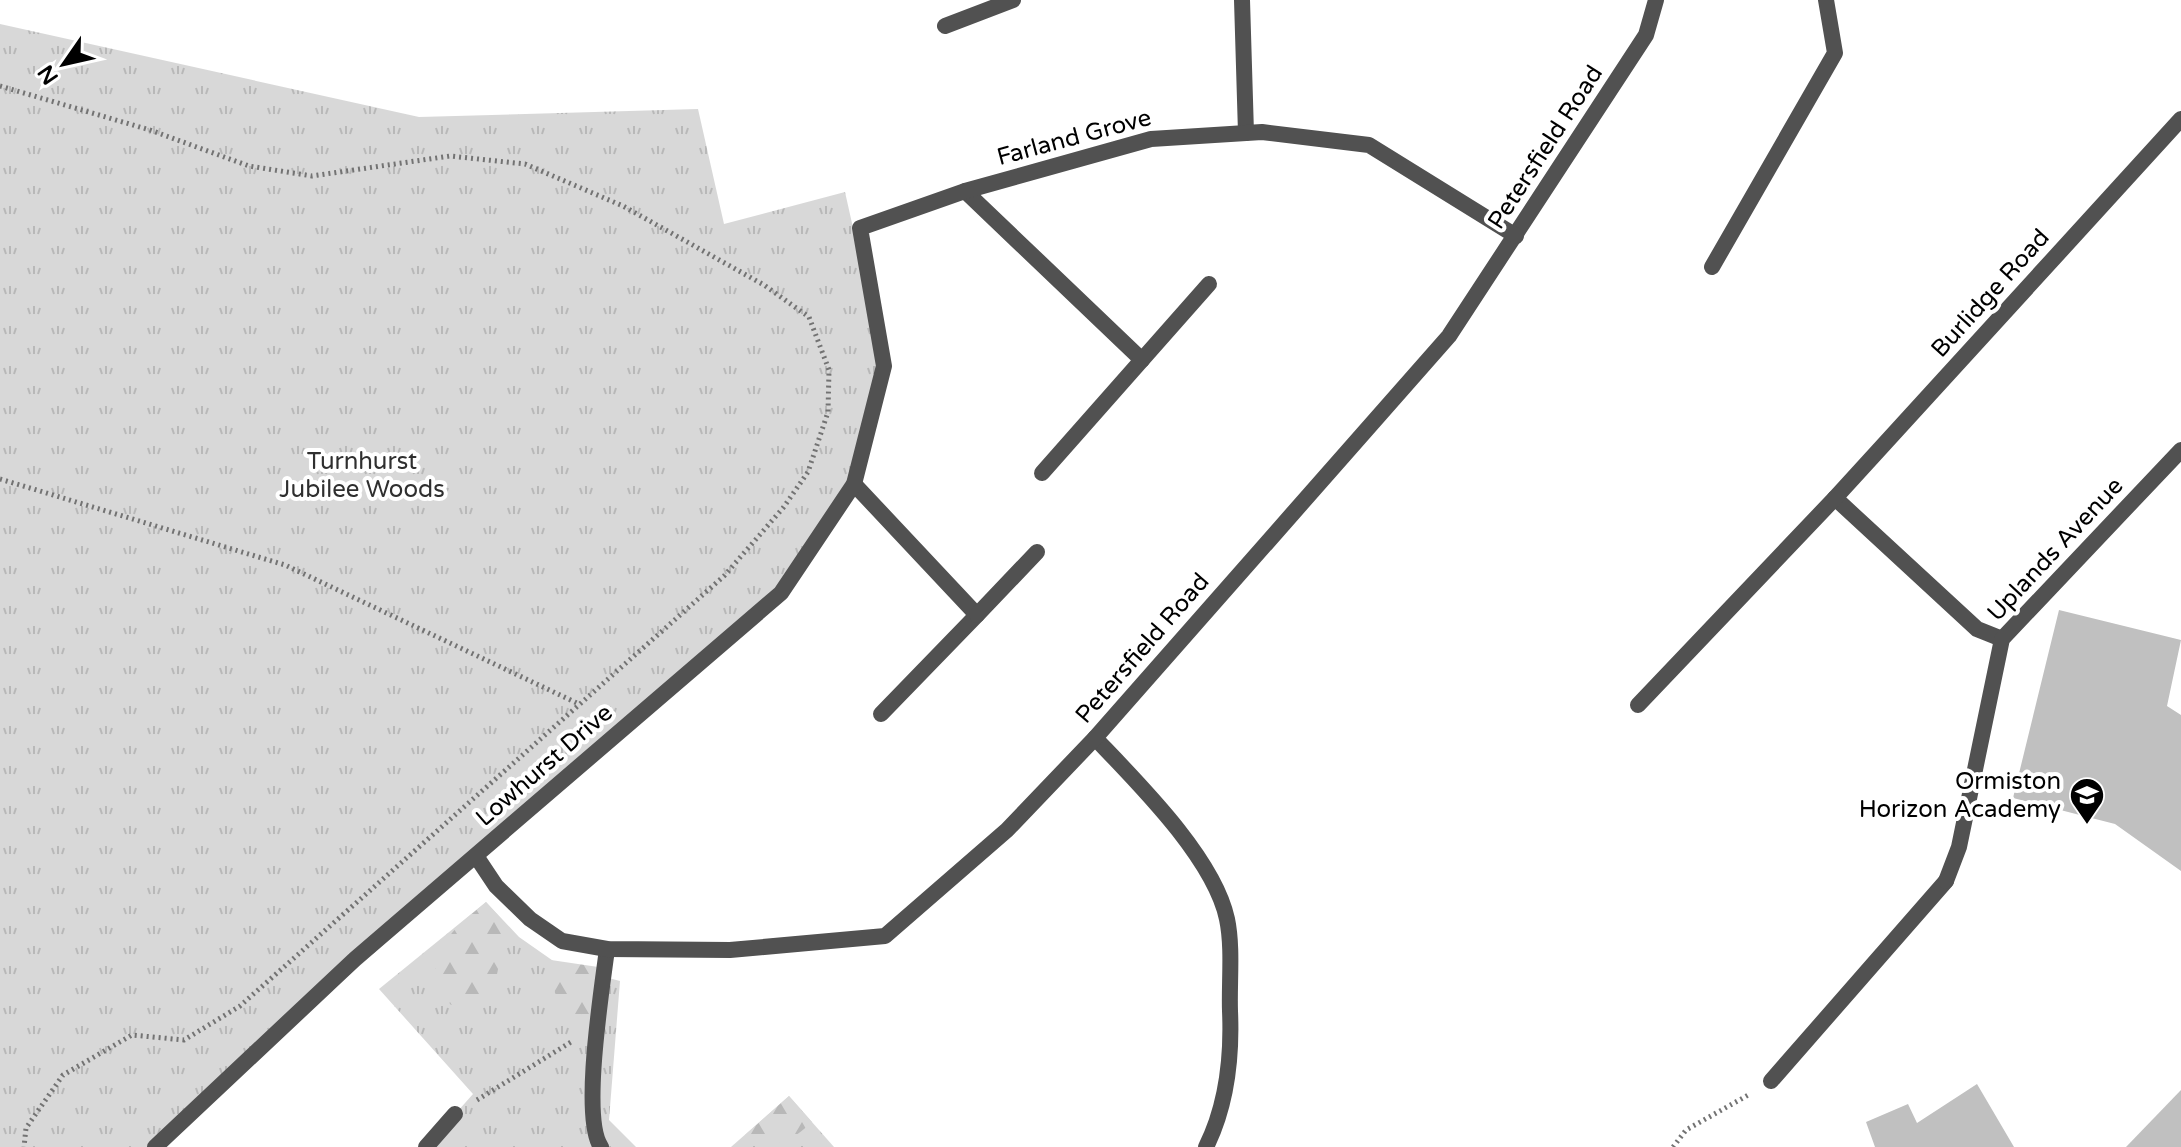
<svg xmlns="http://www.w3.org/2000/svg" width="2181" height="1147" font-family="'Varela Round',sans-serif">
<style>
.grass{fill:url(#grass-tufts)}
.forest{fill:url(#forest-firs)}
.building{fill:#c0c0c0}
.lines{fill:none;stroke-linecap:round;stroke-linejoin:round}
.path{stroke:#737373;stroke-width:5;stroke-dasharray:2 4;stroke-linecap:butt}
.service{stroke:#515151;stroke-width:16}
.minor{stroke:#515151;stroke-width:16}
.labels{text-anchor:middle;stroke-width:8;stroke-linejoin:round;paint-order:stroke}
.street-label{font-size:24px;fill:#000;stroke:#fff}
.park-label{font-size:24px;fill:#2f2f2f;stroke:#fff}
.poi-label{font-size:24px;fill:#000;stroke:#fff;text-anchor:end}
</style>
<defs>
<pattern id="grass-tufts" width="24" height="20" patternUnits="userSpaceOnUse" patternTransform="scale(2)"><rect width="24" height="20" fill="#d8d8d8"/><path d="M3 7l-1-3M5 7V3M7 7l1-3M15 17l-1-3M17 17v-4M19 17l1-3" fill="none" stroke="#b8b8b8"/></pattern>
<pattern id="forest-firs" width="22" height="20" patternUnits="userSpaceOnUse" patternTransform="scale(2)"><rect width="22" height="20" fill="#d8d8d8"/><path d="M5 1l3.5 6h-7zM16 11l3.5 6h-7z" fill="#b8b8b8"/></pattern>
</defs>
<rect width="100%" height="100%" fill="#fff"/>
<g class="grass">
<path d="M0,24L419,117L698,109L724,224L845,192L884,366L854,484L781,593L155,1147H0Z"/>
<path d="M486,902L519,937L559,965L620,981L609,1120L636,1147H426L473,1094L379,989Z"/>
<path d="M789,1096L834,1147H731Z"/>
</g>
<g class="forest">
<path d="M486,902L504,922C494,963 511,1001 451,1005L433,983C438,939 454,929 486,902Z"/>
<path d="M551,960L605,968L592,1015L569,1014L555,993Z"/>
<path d="M789,1096L812,1122C786,1146 776,1147 745,1135Z"/>
</g>
<g class="building">
<path d="M2059,610L2181,640L2167,706L2181,715V871L2115,824L2013,798Z"/>
<path d="M1977,1084L2014,1147H1875L1866,1122L1908,1104L1917,1123Z"/>
<path d="M2181,1090V1147H2126Z"/>
</g>
<g class="lines">
<g class="path">
<path d="M0,86L150,130L249,166L312,176L450,156L525,164L623,206L764,285L809,317L829,370L828,412L808,472L783,508L724,576L240,1006L184,1040L132,1035L63,1075L26,1128L24,1147"/>
<path d="M0,479L285,565L579,704"/>
<path d="M477,1100L571,1042"/>
<path d="M1673,1147L1686,1130L1750,1094"/>
</g>
<g class="service">
<path d="M1242,0L1246,133"/>
<path d="M945,26L1013,0"/>
<path d="M965,191L1142,360"/>
<path d="M1712,267L1835,53L1826,0"/>
<path d="M1042,473L1209,284"/>
<path d="M854,484L977,615L881,714"/>
<path d="M1835,498L1977,629L2002,639"/>
<path d="M977,615L1037,552"/>
<path d="M1771,1081L1946,881"/>
<path d="M426,1147L455,1114"/>
<path d="M601,1147C581,1118 602,989 607,949"/>
</g>
<g class="minor">
<path d="M1638,705L1835,498L2181,119"/>
<path d="M1095,738C1138,783 1214,858 1227,919C1233,948 1229,982 1230,1011C1232,1057 1227,1105 1206,1147"/>
<path d="M476,856L496,886L530,919L562,941L607,949L730,950L885,936L1007,830L1095,738L1449,336L1646,35L1656,0"/>
<path d="M1946,881L1959,847L2002,639L2181,450"/>
<path d="M155,1147L355,959L781,593L854,484L884,366L860,228L965,191L1151,139L1262,132L1369,145L1516,236"/>
</g>
</g>
<defs>
<g id="school-pin" transform="scale(1.8)"><path d="M0 17L-7.5 6A9.5 9.5 0 1 1 7.5 6Z" fill="#000" stroke="#fff"/><path d="M0-5L7-2L0 1L-7-2ZM-4 1L0 2.5L4 1V4Q0 6-4 4Z" fill="#fff"/></g>
</defs>
<g fill-rule="evenodd">
<use href="#school-pin" x="2087" y="795"/>
</g>
<g class="labels">
<g class="street-label">
<text transform="translate(1074 137) rotate(-15)" y="8">Farland Grove</text>
<text transform="translate(1545 147) rotate(-57)" y="8">Petersfield Road</text>
<text transform="translate(1990 293) rotate(-48)" y="8">Burlidge Road</text>
<text transform="translate(2055 549) rotate(-47)" y="8">Uplands Avenue</text>
<text transform="translate(1142 648) rotate(-49)" y="8">Petersfield Road</text>
<text transform="translate(544 765) rotate(-41)" y="8">Lowhurst Drive</text>
</g>
<g class="park-label">
<text x="362" y="469">Turnhurst<tspan x="362" dy="28">Jubilee Woods</tspan></text>
</g>
<g class="poi-label">
<text x="2061" y="789">Ormiston<tspan x="2061" dy="28">Horizon Academy</tspan></text>
</g>
</g>
<g transform="translate(64 64) rotate(236)" stroke="#ffffff" stroke-width="6" paint-order="stroke">
<path d="M0-6L14 30L0 20L-14 30Z" fill="#000000"/>
<text y="-12" font-size="22" font-weight="bold" text-anchor="middle" fill="#000000">N</text>
</g>
</svg>
